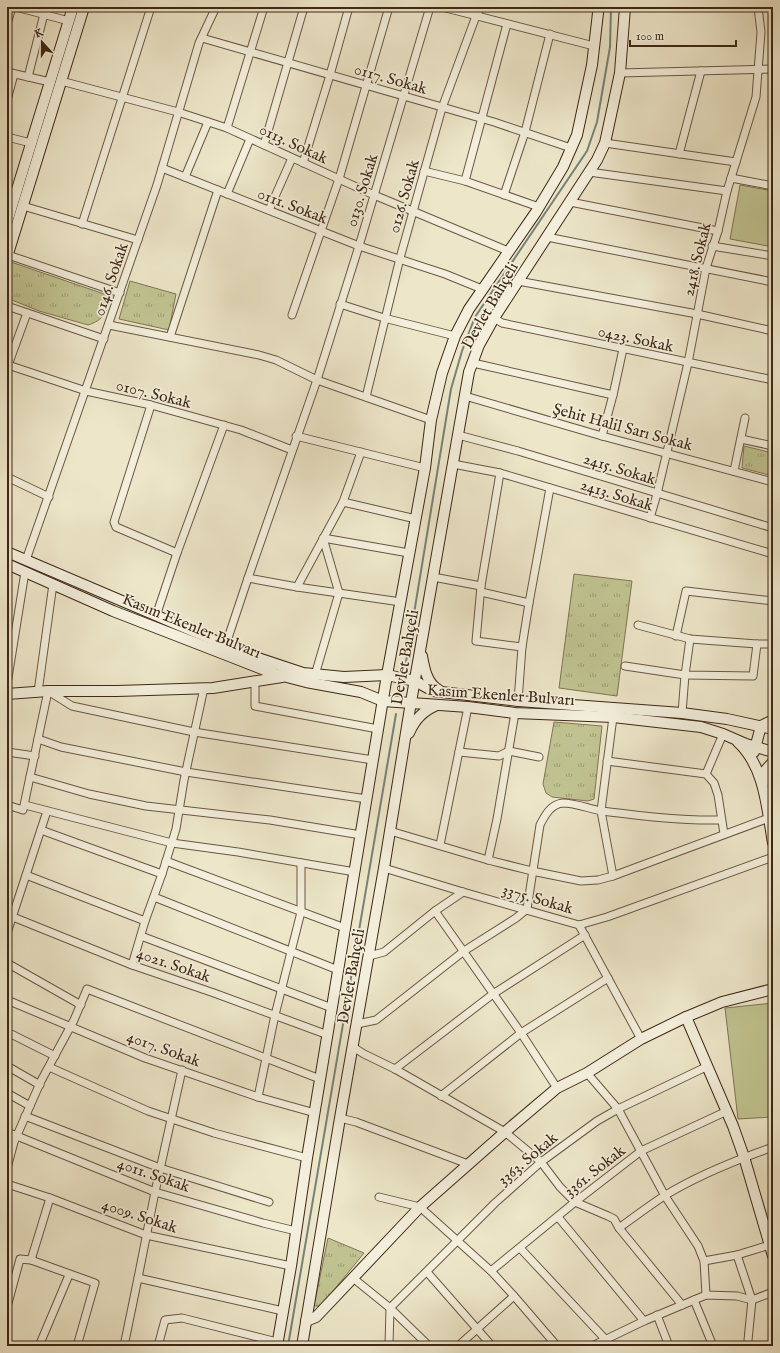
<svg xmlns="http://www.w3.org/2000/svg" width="780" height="1353" font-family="'IM FELL English',serif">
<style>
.grass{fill:url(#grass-tufts);stroke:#807554}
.pitch{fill:#c0c391;stroke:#807554}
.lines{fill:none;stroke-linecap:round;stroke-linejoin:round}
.stream{stroke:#76827a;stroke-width:2}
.street-casing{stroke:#6a5743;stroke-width:9}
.secondary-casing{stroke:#3f2716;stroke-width:12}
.street{stroke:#f3efdc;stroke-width:7}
.secondary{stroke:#f3efdc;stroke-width:10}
.labels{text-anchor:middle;stroke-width:3.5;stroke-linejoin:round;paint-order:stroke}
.street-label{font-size:16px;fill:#3f2716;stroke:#f3efdc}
</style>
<defs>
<pattern id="grass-tufts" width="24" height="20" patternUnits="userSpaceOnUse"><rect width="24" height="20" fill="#c0c391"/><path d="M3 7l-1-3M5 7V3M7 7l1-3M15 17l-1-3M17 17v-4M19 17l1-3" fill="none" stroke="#9d9e75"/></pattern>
</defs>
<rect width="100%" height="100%" fill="#ede6c9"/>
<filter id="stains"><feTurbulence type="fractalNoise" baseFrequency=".005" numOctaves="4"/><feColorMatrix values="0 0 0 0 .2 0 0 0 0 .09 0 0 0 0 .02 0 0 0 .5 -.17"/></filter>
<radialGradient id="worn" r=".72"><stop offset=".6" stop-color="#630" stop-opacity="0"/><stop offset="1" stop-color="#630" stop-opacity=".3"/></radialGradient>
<g class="grass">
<path d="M11,262L110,296C107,312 104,320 88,325L39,311L7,298V271Z"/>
<path d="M130,281L176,294L169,330L119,319Z"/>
<path d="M744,446L773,453V476L742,468Z"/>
<path d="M574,574L632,581L617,696L559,688Z"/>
<path d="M554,722L602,726L594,799L588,801L552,797L546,793L543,784Z"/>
<path d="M328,1238L364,1253L325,1301L319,1306H314Z"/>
</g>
<g class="pitch">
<path d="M740,185L773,191V247L730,239Z"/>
<path d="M773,1003V1117L738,1119L725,1008Z"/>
</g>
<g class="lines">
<g class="stream">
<path d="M405,668L451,389L462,351L475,317L587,151L597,122L610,47L611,7"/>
<path d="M288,1346L396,714"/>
</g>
<g class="street-casing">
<g id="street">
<path d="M16,7L69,21"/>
<path d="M442,7L594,46"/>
<path d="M7,24L12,7"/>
<path d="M202,38L494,122L571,148"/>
<path d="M7,72L50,82"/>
<path d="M620,73L773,69"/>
<path d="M28,77L44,14"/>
<path d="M61,81L178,112L227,128L374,195L508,251"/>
<path d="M7,100L14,74"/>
<path d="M227,128L264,7"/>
<path d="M7,137L31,143"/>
<path d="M605,143L736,162"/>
<path d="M264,145L304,7"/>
<path d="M679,154L701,71"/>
<path d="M303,163L330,75L349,7"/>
<path d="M162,168L359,246L445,274L482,289"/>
<path d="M424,171L465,181L539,207"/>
<path d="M589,172L727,191"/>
<path d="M185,177L208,122"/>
<path d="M731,178L773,186"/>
<path d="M465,181L507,24"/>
<path d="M227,194L250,139"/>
<path d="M504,195L525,132L550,34"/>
<path d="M570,202L718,231"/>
<path d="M23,206L138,240"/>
<path d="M269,210L292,158"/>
<path d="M82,224L151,7"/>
<path d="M547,237L773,282"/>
<path d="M712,246L773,256"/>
<path d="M8,255L120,293"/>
<path d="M518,281L697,314L773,331"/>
<path d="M340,304L384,318L455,336"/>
<path d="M7,306L104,339"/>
<path d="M292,315L339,179L389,7"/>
<path d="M494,318L502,323L773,380"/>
<path d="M109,325L259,355L276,360L317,380L431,420"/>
<path d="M170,337L218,190"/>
<path d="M473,363L613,395"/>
<path d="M8,365L86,391L151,405L241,430L292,450"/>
<path d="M7,368L27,313"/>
<path d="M465,396L602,436L773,482"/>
<path d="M366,397L400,258L442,108L476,16L481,7"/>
<path d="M151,405L114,522L116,527L177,553"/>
<path d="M458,435L518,451L773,528"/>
<path d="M296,436L425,468"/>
<path d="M602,436L613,395L623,349"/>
<path d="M741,439L773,446"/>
<path d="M453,464L500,473L773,554"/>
<path d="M734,471L745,418"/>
<path d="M500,473L481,586L476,641L522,647"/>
<path d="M7,477L49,497"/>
<path d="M343,502L416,519"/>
<path d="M650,518L657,494L688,363L706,268L718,231L727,191L756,97L761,32L758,7"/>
<path d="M26,560L157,185L199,43L216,7"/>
<path d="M433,577L481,586"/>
<path d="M248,578L297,587L401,602"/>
<path d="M297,587L343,502L361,452"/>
<path d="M481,592L529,603"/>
<path d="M156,616L177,553L224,425"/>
<path d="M638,625L690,639L757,644H773"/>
<path d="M676,636L686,591L773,601"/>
<path d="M226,644L248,578L317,380L359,246L430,7"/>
<path d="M625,666L685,675L753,676L757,644"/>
<path d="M315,675L339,593L323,538L409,553"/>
<path d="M255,681V706L378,729"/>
<path d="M7,684L25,572"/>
<path d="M38,692L53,584"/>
<path d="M518,701L522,647L529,603L550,488"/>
<path d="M682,713L685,675L690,639"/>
<path d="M38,739L61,747L186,772L367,799"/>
<path d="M7,752L35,756"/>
<path d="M459,752L499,756L509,751L539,757"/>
<path d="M607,761L706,774L714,783L718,795L724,834"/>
<path d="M706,774L723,734"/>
<path d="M30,777L89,794L146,806L270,820L361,835"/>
<path d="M7,805L23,810L48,691L72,706L194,732L373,760"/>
<path d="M25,805L172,843L238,852L355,872"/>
<path d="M41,830L162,874"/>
<path d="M390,831L488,860L532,871L581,881L598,880L613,876L769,818"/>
<path d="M440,845L468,707"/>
<path d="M488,860L497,819L515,713"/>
<path d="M166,861L345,928"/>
<path d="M384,868L463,892L579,925L607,917L773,857"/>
<path d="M26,875L145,921"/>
<path d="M613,876L601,811L613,717"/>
<path d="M154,897L338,970"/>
<path d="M435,911L521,1033L557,1088"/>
<path d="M13,917L132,965L214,993L328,1035"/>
<path d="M579,925L641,1039"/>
<path d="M7,933L47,811"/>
<path d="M141,936L332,1008"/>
<path d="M369,956L384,952L435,911L463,892"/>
<path d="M7,963L81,1005"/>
<path d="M132,965L145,921L162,874L176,829L184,780L204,688"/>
<path d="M7,1000L145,1058L258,1097L315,1113"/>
<path d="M357,1024L376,1020L464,951L516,918L527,909L540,825C545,815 551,804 563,803C575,803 590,809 602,811C642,816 682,821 721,820"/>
<path d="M7,1032L55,1056"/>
<path d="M353,1047L364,1054L395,1069L505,1132L541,1162L560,1187L575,1202L608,1216L614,1219L619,1228L682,1305"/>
<path d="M7,1066L40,1085"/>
<path d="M49,1067L148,1111L214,1133L307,1158"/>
<path d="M395,1069L493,994L585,935"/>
<path d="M587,1073L618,1109L665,1196L698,1246L704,1261L706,1295"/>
<path d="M7,1093L30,1106"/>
<path d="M441,1096L521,1033L608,978"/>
<path d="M258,1097L275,1015L301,912V863"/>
<path d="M25,1116L160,1168L269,1202"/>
<path d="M340,1118L356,1122L468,1164"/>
<path d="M7,1132L155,1192L263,1223L296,1231"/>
<path d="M7,1168L14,1142L41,1081L74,1020L87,989L320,1079"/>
<path d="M7,1184L50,1198L146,1235L291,1266"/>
<path d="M379,1197L420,1207L491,1271L514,1296L557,1346"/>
<path d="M558,1217L644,1321"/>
<path d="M619,1228C634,1217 649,1206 664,1196C698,1175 736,1160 773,1147"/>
<path d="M520,1248L606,1340"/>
<path d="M737,1255L752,1300L748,1340"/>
<path d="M31,1260L50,1198"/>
<path d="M704,1261L737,1255L773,1244"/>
<path d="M491,1271L575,1202L641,1151L727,1111"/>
<path d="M427,1272L492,1346"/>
<path d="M138,1278L283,1311"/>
<path d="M353,1278L390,1308L429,1346"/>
<path d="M694,1300L713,1346"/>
<path d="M7,1307L20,1259L31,1260L95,1283L77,1346"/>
<path d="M657,1315L669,1346"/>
<path d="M39,1346L69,1275"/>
<path d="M124,1346L138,1278L155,1192L182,1070"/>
<path d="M158,1346L165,1320L182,1318L277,1342"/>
<path d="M389,1346L390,1308L495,1203L541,1162L597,1121L618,1109L708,1066"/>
<path d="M458,1346L514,1296"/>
<path d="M592,1346L644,1321L706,1295L737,1296L752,1300L773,1292"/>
</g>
</g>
<g class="secondary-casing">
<g id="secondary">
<path d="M7,222L73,7"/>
<path d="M7,257L84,7"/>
<path d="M7,552L249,655L303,673L344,677L387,675L415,681L433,691L518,701L682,713L727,719L773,729"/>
<path d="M7,564L113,611L229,656L275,674L306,682L361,692L383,701L468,707L515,713L613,717L701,727L723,734L746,744L773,752"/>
<path d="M422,656C424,668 427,684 439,690"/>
<path d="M7,694L48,691H117L213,688L282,677"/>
<path d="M409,733C415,719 423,711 437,705"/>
<path d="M738,742C765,767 767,809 773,843"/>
<path d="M754,752L761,726L773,720"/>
<path d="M763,784L764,772L773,762"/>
<path d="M686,1017L733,1126L744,1157L773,1256"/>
<path d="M306,1321L316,1317L420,1207L505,1132L557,1088L587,1073L641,1039L686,1017L722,1002L773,989"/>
<path d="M277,1346L291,1266L307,1158L387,675L425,468L431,420L442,373L455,336L469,309L536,212L563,167L577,135L592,65L598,13L597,7"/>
<path d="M302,1346L340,1118L384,868L411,702L469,372L479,345L494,318L597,160L605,143L620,73L625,7"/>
</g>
</g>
<use href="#street" class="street"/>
<use href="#secondary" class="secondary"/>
</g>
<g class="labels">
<g class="street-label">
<text transform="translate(391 78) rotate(16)" y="6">0117. Sokak</text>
<text transform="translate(294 143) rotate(25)" y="6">0113. Sokak</text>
<text transform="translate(361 190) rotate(-73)" y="6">0130. Sokak</text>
<text transform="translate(403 196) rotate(-74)" y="6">0126. Sokak</text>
<text transform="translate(293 205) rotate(21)" y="6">0111. Sokak</text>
<text transform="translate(696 259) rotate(-76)" y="6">2418. Sokak</text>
<text transform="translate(110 279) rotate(-71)" y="6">0146. Sokak</text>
<text transform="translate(489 305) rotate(-60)" y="6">Devlet Bahçeli</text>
<text transform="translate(636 338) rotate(12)" y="6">0423. Sokak</text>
<text transform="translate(154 393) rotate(14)" y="6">0107. Sokak</text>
<text transform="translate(623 426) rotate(15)" y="6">Şehit Halil Sarı Sokak</text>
<text transform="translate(620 468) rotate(17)" y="6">2415. Sokak</text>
<text transform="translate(617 494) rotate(17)" y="6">2413. Sokak</text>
<text transform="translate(192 625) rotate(22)" y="6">Kasım Ekenler Bulvarı</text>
<text transform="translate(404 657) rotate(-80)" y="6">Devlet Bahçeli</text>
<text transform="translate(501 694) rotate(4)" y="6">Kasım Ekenler Bulvarı</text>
<text transform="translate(538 898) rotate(16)" y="6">3375. Sokak</text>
<text transform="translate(174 964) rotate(19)" y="6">4021. Sokak</text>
<text transform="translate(350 976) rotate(-80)" y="6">Devlet Bahçeli</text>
<text transform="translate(164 1048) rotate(20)" y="6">4017. Sokak</text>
<text transform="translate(527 1158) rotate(-40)" y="6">3363. Sokak</text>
<text transform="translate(594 1170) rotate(-38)" y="6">3361. Sokak</text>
<text transform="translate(154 1174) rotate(19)" y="6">4011. Sokak</text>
<text transform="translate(140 1215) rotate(18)" y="6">4009. Sokak</text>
</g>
</g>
<rect width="780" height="1353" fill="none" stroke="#ede6c9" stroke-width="24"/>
<rect x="8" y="8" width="764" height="1337" fill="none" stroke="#3f2716" stroke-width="2"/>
<rect x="12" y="12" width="756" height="1329" fill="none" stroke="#3f2716"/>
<g transform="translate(42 42) rotate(339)" stroke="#f3efdc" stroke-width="3" paint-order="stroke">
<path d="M0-3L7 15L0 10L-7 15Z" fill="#3f2716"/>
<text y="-6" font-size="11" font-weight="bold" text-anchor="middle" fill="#3f2716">K</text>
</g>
<path d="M630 40v6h106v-6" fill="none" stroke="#3f2716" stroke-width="2"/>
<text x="636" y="40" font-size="12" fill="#3f2716" stroke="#f3efdc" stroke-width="3" paint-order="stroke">100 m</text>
<rect width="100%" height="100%" filter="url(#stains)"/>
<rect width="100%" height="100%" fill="url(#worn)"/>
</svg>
